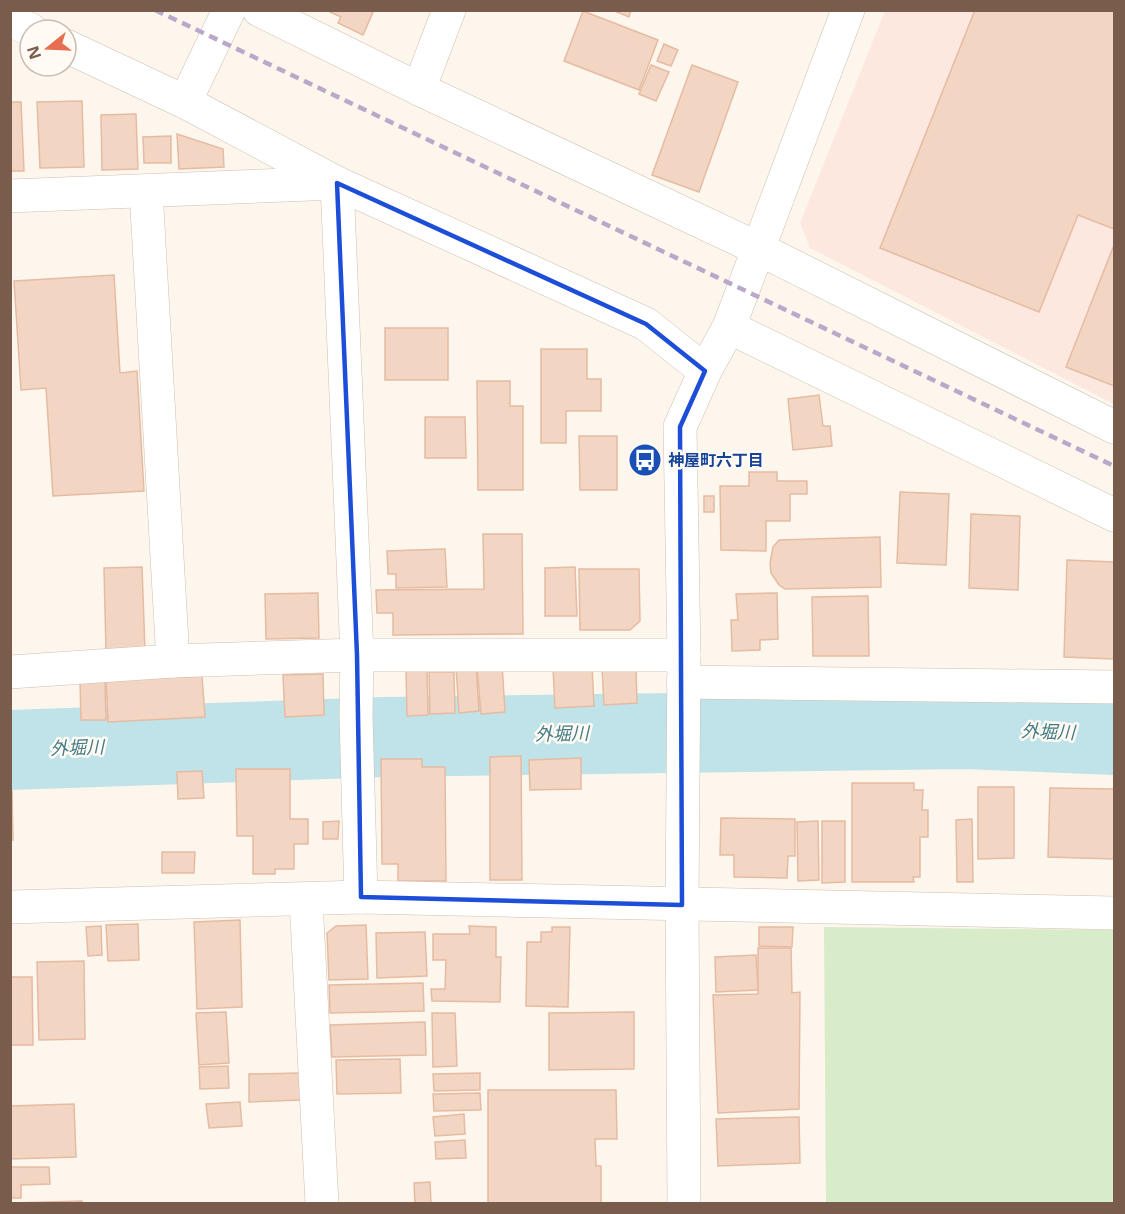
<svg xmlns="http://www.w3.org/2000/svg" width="1125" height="1214" font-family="'Noto Sans','Noto Sans JP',sans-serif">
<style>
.commercial{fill:#fde8e0}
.green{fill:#d8ecc9}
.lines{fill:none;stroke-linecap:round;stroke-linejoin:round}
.river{stroke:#bfe3e8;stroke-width:80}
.building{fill:#f3d5c3;stroke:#e6bba3;stroke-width:1.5}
.minor-casing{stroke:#d1beb0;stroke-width:34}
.tertiary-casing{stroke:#d1beb0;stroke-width:34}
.minor{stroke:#fff;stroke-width:33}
.tertiary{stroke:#fff;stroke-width:33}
.rail{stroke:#b9a8c9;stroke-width:4.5;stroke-dasharray:9 6;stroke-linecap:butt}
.marked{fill:none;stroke:#1d4ed8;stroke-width:4.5;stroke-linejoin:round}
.labels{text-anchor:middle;stroke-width:5;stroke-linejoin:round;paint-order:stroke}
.transit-label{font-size:16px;font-weight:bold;fill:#164399;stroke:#fffaf3;text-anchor:start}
.water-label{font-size:18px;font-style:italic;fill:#437c86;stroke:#fffaf3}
</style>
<rect width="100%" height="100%" fill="#fdf6ec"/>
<path class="commercial" d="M885,11H1114V404L810,248L800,223Z"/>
<path class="green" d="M824,927L1114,930V1203H826Z"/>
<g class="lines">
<path class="river" d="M10,750L384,737L965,729L1114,735"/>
</g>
<g class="building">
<path d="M326,10H374L363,35L338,23L341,17Z"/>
<path d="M612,10H631L629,17Z"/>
<path d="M975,10H1114V229L1078,215L1039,312L880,248Z"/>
<path d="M583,11L658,40L639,90L564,61Z"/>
<path d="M664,44L678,50L671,66L657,61Z"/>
<path d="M651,65L669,72L656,101L639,94Z"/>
<path d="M692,65L738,82L699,192L652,175Z"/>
<path d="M82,101L84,167L40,168L37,102Z"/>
<path d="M10,102H21L24,171H10Z"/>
<path d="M136,114L138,169L102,170L101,115Z"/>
<path d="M177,134L223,149L224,167L179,169Z"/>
<path d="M171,136V163H144L143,137Z"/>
<path d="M1114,245V386L1066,367Z"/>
<path d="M114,275L120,373L137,371L144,491L53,496L46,388L21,390L14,281Z"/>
<rect x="385" y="328" width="63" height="52"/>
<path d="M541,349H587V379H601V411H566V443H541Z"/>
<path d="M477,381H510V406H523V490H478Z"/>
<path d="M819,395L823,426H830L832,446L793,450L788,399Z"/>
<path d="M425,417H465L466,458H425Z"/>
<path d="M579,436H617V490H580Z"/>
<path d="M749,472H777V481H807V494H790V521H766V551L721,550L720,486H749Z"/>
<path d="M900,492L949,494L946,565L897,563Z"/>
<rect x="704" y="496" width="10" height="16"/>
<path d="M971,514L1020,516L1018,590L969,588Z"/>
<path d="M483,534H522L523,634L393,635V613H377L376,590L484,589Z"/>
<path d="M880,537L881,587L785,589L779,585L771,573L770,563L773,547L779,540Z"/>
<path d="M445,549L447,587L396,588V574H388L387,551Z"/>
<path d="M1067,560L1114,562V659L1064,657Z"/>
<path d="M142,567L145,651L106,652L104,568Z"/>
<path d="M575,567L577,616H545V568Z"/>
<path d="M579,569H639L640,621L630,630H580Z"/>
<path d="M318,593L319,638L266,639L265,594Z"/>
<path d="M777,593L778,639L760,640V650L732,651L731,620H738L736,594Z"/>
<path d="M868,596L869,656H813L812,597Z"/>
<path d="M502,664L505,712L481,714L477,667Z"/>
<path d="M476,665L479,711L459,713L456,667Z"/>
<path d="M592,665L594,706L555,708L553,667Z"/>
<path d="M636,667L637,703L604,705L602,669Z"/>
<path d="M427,669L428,715L407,716L406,670Z"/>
<path d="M429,672H454L455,713L430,714Z"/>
<path d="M323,674L324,715L285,717L283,675Z"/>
<path d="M202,676L205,717L108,722L106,680Z"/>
<path d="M80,681H105L106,720H81Z"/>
<path d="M521,756L522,880H490V757Z"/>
<path d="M581,758V789L530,790L529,760Z"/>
<path d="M381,759H422V767H445L446,881H398V864H382Z"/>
<path d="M236,769H290V819H308V844H294V869H275V874H253V836H237Z"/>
<path d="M202,771L204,798L178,799L177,772Z"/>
<path d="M852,783H914V790H923L922,810H928V837H920V877H913L914,882H852Z"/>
<path d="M978,787H1014V858L978,859Z"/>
<path d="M1050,788L1114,789V859L1048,857Z"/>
<path d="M10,791H12L13,840H10Z"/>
<path d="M721,818L795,819V856H788L787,878L734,877V855H720Z"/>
<path d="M972,819L973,882H957L956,820Z"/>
<path d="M339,821L338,839H323V822Z"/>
<path d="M818,821L819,880L798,881L797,822Z"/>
<path d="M822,821H845V882L822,883Z"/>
<path d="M162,852H195L194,873H162Z"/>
<path d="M240,920L242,1007L197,1009L194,922Z"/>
<path d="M138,924L139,960L108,961L106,925Z"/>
<path d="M366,925L368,979L329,980L327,933L336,926Z"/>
<path d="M101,926L102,955L88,956L86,927Z"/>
<path d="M469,926L496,927V957H501L500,1002L432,1001L431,989H445L446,960H433V934H470Z"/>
<path d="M552,927H570L568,1007L526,1006L527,942H541V932H552Z"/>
<path d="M759,927H793L792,947L759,946Z"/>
<path d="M425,932L427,976L377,978L376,933Z"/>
<path d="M758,948H791L792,993L800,992L799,1109L718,1113L713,995L758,994Z"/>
<path d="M756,955L758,990L716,992L715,957Z"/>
<path d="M84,961L85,1039L39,1040L37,962Z"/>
<path d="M10,977H32L33,1045H10Z"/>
<path d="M423,983L424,1011L330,1013L329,985Z"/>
<path d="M226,1012L229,1063L199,1065L196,1013Z"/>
<path d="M634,1012V1069L549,1070V1013Z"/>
<path d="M432,1013H455L457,1066L433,1067Z"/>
<path d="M425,1022L426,1055L332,1057L330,1025Z"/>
<path d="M400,1059L401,1093L337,1094L336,1060Z"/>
<path d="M228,1066L229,1088L200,1089L199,1067Z"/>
<path d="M300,1073L301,1100L249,1102V1074Z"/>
<path d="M480,1073V1090L434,1091L433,1074Z"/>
<path d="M488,1090H616L617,1139H595L596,1166H601V1204H488Z"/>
<path d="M480,1093L481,1110L434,1111L433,1094Z"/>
<path d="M240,1102L242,1126L209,1128L206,1104Z"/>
<path d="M74,1104L76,1157L10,1159V1106Z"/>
<path d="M464,1114L465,1134L435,1136L433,1117Z"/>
<path d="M799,1117L800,1163L718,1166L716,1119Z"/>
<path d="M465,1140L466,1158L436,1159L435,1142Z"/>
<path d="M10,1167H49L50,1184L21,1185V1198H10Z"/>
<path d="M430,1182L431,1204H415L414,1183Z"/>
<path d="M82,1201V1204H10V1203Z"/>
</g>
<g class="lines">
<g class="minor-casing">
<g id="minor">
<path d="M259,10L419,89L759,249L1114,427"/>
<path d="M10,20L31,30"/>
<path d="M66,46L185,102L337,183L646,324L705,371"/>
<path d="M419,89L449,10"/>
<path d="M185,102L229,10"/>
<path d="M146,191L173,661"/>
<path d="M10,196L337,183L357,655L356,716L361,897"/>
<path d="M729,327L1114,515"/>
<path d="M10,672L173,661L357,655H684"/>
<path d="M683,682L1114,687"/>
<path d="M306,900L322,1204"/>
<path d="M10,907L361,897L1114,913"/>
</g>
</g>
<g class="tertiary-casing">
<path id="tertiary" d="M684,1204L682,905L684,655L680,427L705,371L729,327L848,10"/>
</g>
<use href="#minor" class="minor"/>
<use href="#tertiary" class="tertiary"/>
<path class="rail" d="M155,10L1114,466"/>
</g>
<path class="marked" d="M337,183L646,324L705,371L680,427L682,905L361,897L357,655Z"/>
<defs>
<g id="bus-disc" transform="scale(1.725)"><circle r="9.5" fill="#1a4fb4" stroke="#fffaf3"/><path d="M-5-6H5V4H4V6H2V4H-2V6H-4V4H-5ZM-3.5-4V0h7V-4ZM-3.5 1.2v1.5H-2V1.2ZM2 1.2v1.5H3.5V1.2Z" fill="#fff"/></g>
</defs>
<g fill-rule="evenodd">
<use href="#bus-disc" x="645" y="460"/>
</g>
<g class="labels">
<g class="transit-label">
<text x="668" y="466">神屋町六丁目</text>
</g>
<g class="water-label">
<text transform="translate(1048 732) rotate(2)" y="6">外堀川</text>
<text transform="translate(562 734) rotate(-1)" y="6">外堀川</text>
<text transform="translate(77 748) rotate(-2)" y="6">外堀川</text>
</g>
</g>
<rect width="1125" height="1214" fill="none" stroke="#7a5c4d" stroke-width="24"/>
<g transform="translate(48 48) rotate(252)"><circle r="28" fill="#fffaf3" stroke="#cabbb1" stroke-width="1.5"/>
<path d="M0-4.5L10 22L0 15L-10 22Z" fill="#e76f51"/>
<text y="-9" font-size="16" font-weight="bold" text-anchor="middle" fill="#7a5c4d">N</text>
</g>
</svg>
